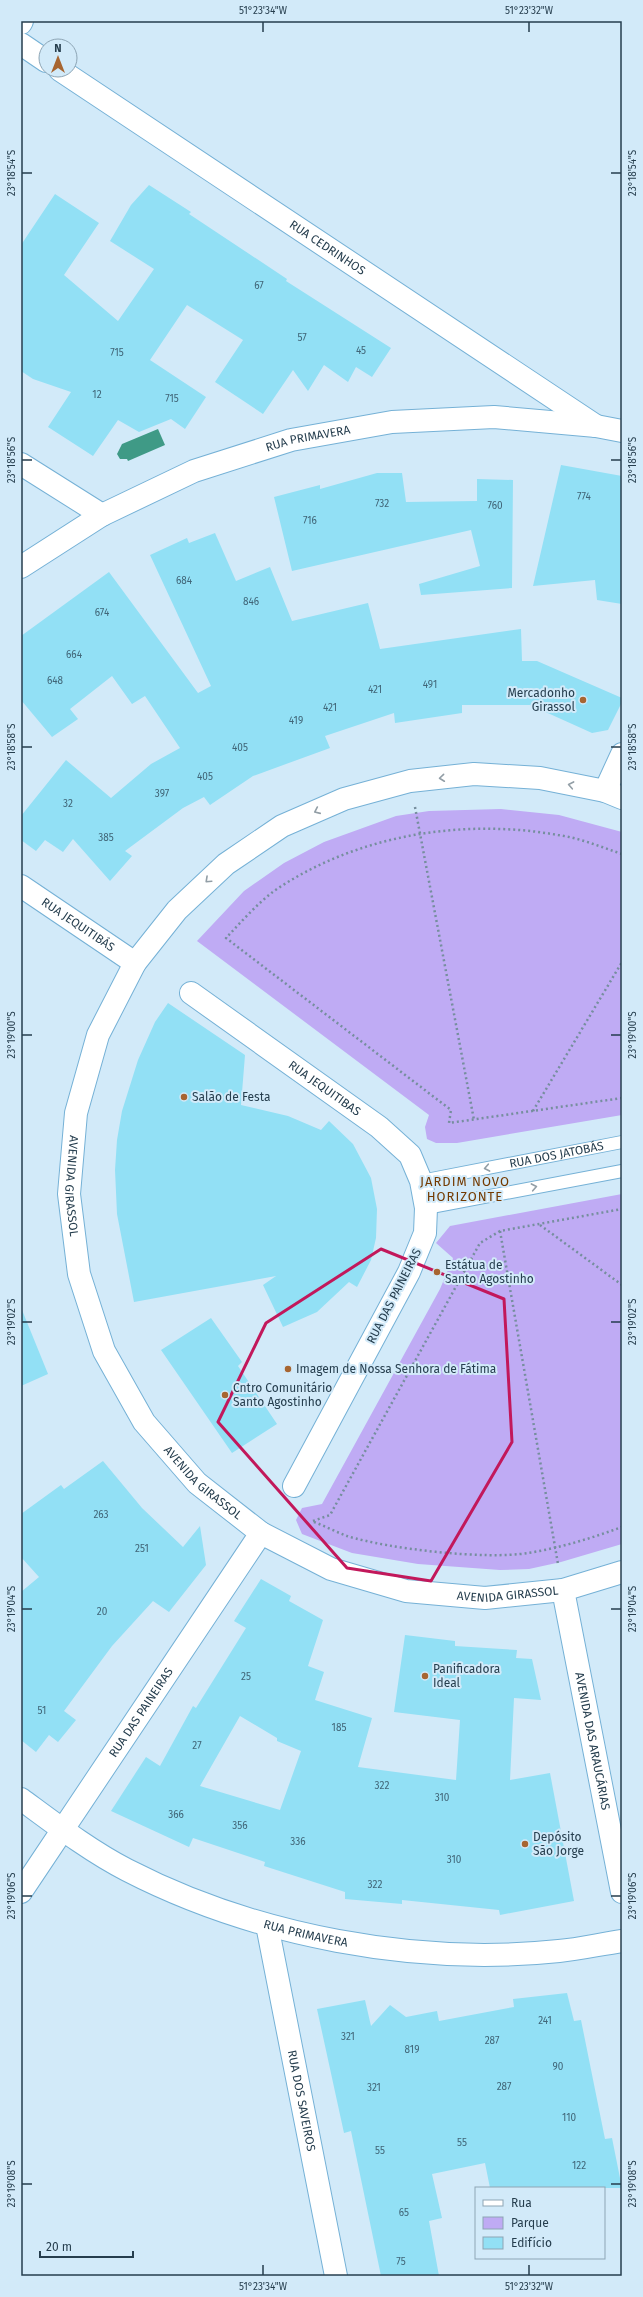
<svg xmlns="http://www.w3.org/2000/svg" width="643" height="2297" font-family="'Fira Sans',sans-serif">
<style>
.green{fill:#bfabf4}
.water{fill:#3f9a86}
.building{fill:#92e0f5;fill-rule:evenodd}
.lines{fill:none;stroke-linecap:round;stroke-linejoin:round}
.service-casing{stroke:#75b1d6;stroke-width:14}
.minor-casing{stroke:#75b1d6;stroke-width:24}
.path{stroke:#768e9e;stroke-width:2.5;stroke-dasharray:2 3;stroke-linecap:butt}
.service{stroke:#fff;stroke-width:12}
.minor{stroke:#fff;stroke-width:22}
.oneway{stroke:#929ea6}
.marked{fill:none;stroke:#c2185b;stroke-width:3;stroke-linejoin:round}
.ticks{fill:none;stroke:#263e4e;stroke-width:1.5}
.poi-dot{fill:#a76531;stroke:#d2eaf9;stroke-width:1.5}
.labels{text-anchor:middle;stroke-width:4;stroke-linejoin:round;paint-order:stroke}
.number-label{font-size:10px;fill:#416678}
.street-label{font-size:12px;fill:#263e4e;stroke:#d2eaf9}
.poi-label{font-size:12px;fill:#263e4e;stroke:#d2eaf9;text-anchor:start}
.neighbourhood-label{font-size:13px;letter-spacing:1px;fill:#733a01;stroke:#d2eaf9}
.neatline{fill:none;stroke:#263e4e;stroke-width:1.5}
.ticks-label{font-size:10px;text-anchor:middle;fill:#263e4e}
</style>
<rect width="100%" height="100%" fill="#d2eaf9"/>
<g class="green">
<path d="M501,809L559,815L622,832V1115L457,1143H436L427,1139L425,1127L429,1115L197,941L244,891L284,863L324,842L396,816L429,811Z"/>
<path d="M622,1194V1544L561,1562L529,1569L500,1570L418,1564L352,1553L302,1534L296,1520L302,1508L322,1504L440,1289L453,1258L436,1243L450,1226Z"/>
</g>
<path class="water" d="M158,429L165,445L128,461L127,459H120L117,454L122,444Z"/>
<g class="building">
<path d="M149,185L191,212L189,214L287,279L286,281L391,348L372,377L356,367L348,382L324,365L308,391L293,370L263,414L215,382L243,340L187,305L150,360L206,397L185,429L171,419L139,432L118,420L93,456L48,427L71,392L33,379L21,371V245L55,194L99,223L64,275L118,321L154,269L110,241L131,205Z"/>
<path d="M561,465L622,476V604L597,600L595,580L533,586Z"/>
<path d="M377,473H402L406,502L477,501V479L513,480L512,588L421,595L419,584L480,566L471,530L292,571L274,497L320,485V489Z"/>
<path d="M215,533L236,581L270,567L292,621L368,603L380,649L521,629L522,661H537L622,698V702L608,730L592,733L530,705H462V713L395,723L394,713L325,736L330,748L253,776L210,805L204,797L183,808L125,851L132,856L110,881L73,839L63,852L45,840L36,851L21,840V816L66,760L111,798L151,764L180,748L145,696L132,704L112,676L70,709L78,719L52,737L21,700V636L109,572L198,693L211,686L150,555L187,538L189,543Z"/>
<path d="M168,1003L245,1055L241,1105L288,1116L321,1130L329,1121L353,1144L371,1178L377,1209L376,1238L371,1260L357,1287L349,1282L317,1312L283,1327L263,1285L276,1276L134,1302L117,1214L115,1170L117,1140L122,1111L138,1060L155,1022Z"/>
<path d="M22,1310L48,1374L21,1386V1311Z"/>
<path d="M211,1318L242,1362L238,1366L277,1424L232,1453L161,1350Z"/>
<path d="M103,1461L142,1508L183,1547L200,1526L206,1565L169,1612L153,1601L112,1646L64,1711L76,1720L58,1742L49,1735L36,1752L21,1740V1592L39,1577L21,1557V1514L61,1485L64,1489Z"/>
<path d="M261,1579L291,1596L289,1601L323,1620L308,1666L324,1672L315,1700L372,1718L358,1767L456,1780L460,1720L394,1712L405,1635L455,1641V1646L517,1650L516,1658L532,1659L541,1700L514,1698L510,1780L550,1773L574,1901L500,1915L499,1910L402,1900V1904L345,1899V1892L264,1866L265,1862L193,1838L189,1847L111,1811L146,1757L160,1766L193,1706L196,1708L246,1628L234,1621ZM240,1716L277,1738V1741L301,1751L280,1810L200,1786Z"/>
<path d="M567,1993L574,2021L581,2020L605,2139L612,2138L622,2188H490L485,2163L432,2174L442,2218L429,2221L439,2276H381L351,2131L344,2133L317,2009L365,2000L371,2026L390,2005L406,2017L437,2011L439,2021L514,2007L513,1999Z"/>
</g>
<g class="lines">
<g class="service-casing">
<g id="service">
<path id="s1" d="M421,1181L622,1142"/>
<path d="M426,1208L622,1171"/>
</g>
</g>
<g class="minor-casing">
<g id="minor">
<path d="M21,23L22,21"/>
<path d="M21,44L46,61"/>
<path id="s2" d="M60,70L596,426"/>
<path d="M21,464L102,515"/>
<path id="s3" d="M21,567L102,515L194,471L291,440L392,422L494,417L596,426L622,431"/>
<path d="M605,791L622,754"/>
<path id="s4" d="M622,798L605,791L540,778L474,774L410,781L344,799L282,826L226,864L177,910L135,963L98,1035L76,1113L69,1194L79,1274L104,1351L144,1422L197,1483L261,1533L331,1569L406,1591L485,1598L563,1590L622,1572"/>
<path id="s5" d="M21,886L135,963"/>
<path id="s6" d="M191,993L379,1127L410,1155L421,1181L426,1208L425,1233L409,1272L294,1486"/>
<path id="s7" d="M563,1590L622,1892"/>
<path id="s8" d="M21,1799C55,1824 90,1851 127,1870C255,1936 416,1966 559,1951C580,1949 601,1944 622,1941"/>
<path id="s9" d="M21,1892L261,1533"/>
<path id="s10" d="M267,1925L336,2276"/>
</g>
</g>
<g class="path">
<path d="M415,807L474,1120"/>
<path d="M622,854C601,847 580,838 558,835C462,818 356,835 274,891C257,904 241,922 226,938L451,1110L449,1123L622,1098"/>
<path d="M533,1111L622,962"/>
<path d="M540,1225L622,1285"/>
<path d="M500,1231L558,1564"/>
<path d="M313,1521L330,1515L480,1243L500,1231L622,1209"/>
<path d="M314,1522C325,1526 336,1532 347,1536C389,1549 486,1560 528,1553C560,1548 592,1538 622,1527"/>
</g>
<use href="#service" class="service"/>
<use href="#minor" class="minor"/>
</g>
<defs><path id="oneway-chevron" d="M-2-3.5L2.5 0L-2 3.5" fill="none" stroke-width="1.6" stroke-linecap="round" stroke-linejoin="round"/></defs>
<g class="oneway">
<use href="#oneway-chevron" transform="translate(442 778) rotate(174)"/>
<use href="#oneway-chevron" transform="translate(571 785) rotate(-169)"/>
<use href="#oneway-chevron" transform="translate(317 811) rotate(156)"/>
<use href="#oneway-chevron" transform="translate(208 880) rotate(137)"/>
<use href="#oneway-chevron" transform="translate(487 1168) rotate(169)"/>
<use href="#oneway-chevron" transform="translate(534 1187) rotate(-11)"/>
</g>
<path class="marked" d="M381,1249L504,1299L512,1442L431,1581L347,1568L218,1422L266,1323Z"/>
<path class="ticks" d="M263,22V32M529,22V32M22,173H32M611,173H621M22,460H32M611,460H621M22,747H32M611,747H621M22,1035H32M611,1035H621M22,1322H32M611,1322H621M22,1609H32M611,1609H621M22,1896H32M611,1896H621M22,2184H32M611,2184H621M263,2265V2275M529,2265V2275"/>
<g class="poi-dot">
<circle cx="583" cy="700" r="4"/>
<circle cx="184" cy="1097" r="4"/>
<circle cx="437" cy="1272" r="4"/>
<circle cx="288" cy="1369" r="4"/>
<circle cx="225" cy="1395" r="4"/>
<circle cx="425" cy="1676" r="4"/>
<circle cx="525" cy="1844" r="4"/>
</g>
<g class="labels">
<g class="number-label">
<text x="259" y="289">67</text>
<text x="302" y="341">57</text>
<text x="361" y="354">45</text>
<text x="117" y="356">715</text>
<text x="97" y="398">12</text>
<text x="172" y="402">715</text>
<text x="584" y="500">774</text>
<text x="382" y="507">732</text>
<text x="495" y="509">760</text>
<text x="310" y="524">716</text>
<text x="184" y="584">684</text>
<text x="251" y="605">846</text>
<text x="102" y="616">674</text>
<text x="74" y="658">664</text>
<text x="55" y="684">648</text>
<text x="430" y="688">491</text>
<text x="375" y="693">421</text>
<text x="330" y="711">421</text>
<text x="296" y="724">419</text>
<text x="240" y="751">405</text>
<text x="205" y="780">405</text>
<text x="162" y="797">397</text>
<text x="68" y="807">32</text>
<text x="106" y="841">385</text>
<text x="101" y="1518">263</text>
<text x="142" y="1552">251</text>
<text x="102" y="1615">20</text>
<text x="246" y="1680">25</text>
<text x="42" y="1714">51</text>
<text x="339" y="1731">185</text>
<text x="197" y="1749">27</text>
<text x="382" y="1789">322</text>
<text x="442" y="1801">310</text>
<text x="176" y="1818">366</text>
<text x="240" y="1829">356</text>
<text x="298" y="1845">336</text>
<text x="454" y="1863">310</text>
<text x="375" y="1888">322</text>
<text x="545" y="2024">241</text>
<text x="348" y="2040">321</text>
<text x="492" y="2044">287</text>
<text x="412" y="2053">819</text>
<text x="558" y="2070">90</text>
<text x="504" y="2090">287</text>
<text x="374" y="2091">321</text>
<text x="569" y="2121">110</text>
<text x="462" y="2146">55</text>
<text x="380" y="2154">55</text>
<text x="579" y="2169">122</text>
<text x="404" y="2216">65</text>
<text x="401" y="2265">75</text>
</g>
<g class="street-label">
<text dy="4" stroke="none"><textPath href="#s2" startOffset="321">RUA CEDRINHOS</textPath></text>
<text dy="4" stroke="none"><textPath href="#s3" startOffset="317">RUA PRIMAVERA</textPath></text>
<text dy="4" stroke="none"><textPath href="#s5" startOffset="69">RUA JEQUITIBÁS</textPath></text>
<text dy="4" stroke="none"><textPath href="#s6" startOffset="164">RUA JEQUITIBAS</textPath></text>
<text dy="4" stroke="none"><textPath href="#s1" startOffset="138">RUA DOS JATOBÁS</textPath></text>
<text dy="4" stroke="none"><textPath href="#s4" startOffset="789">AVENIDA GIRASSOL</textPath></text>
<text transform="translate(394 1296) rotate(-63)" y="4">RUA DAS PAINEIRAS</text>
<text dy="4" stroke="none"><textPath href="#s4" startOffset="1125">AVENIDA GIRASSOL</textPath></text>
<text dy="4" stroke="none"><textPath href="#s4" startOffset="1461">AVENIDA GIRASSOL</textPath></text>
<text dy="4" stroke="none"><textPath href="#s9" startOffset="216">RUA DAS PAINEIRAS</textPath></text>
<text dy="4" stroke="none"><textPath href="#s7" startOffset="154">AVENIDA DAS ARAUCÁRIAS</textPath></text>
<text dy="4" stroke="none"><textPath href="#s8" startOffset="318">RUA PRIMAVERA</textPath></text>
<text dy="4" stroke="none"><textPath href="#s10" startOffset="179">RUA DOS SAVEIROS</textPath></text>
</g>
<g class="poi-label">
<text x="575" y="697" text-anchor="end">Mercadonho<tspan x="575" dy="14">Girassol</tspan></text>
<text x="192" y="1101">Salão de Festa</text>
<text x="445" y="1269">Estátua de<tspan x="445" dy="14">Santo Agostinho</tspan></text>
<text x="296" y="1373">Imagem de Nossa Senhora de Fátima</text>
<text x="233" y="1392">Cntro Comunitário<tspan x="233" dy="14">Santo Agostinho</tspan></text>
<text x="433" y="1673">Panificadora<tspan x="433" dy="14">Ideal</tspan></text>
<text x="533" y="1841">Depósito<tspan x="533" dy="14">São Jorge</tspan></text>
</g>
<g class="neighbourhood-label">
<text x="465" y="1186">JARDIM NOVO<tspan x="465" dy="15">HORIZONTE</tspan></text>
</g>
</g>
<rect width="643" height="2297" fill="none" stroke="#d2eaf9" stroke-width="44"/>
<rect x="475" y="2187" width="130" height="72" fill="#d2eaf9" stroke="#8da5b5"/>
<rect x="483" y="2200" width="20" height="6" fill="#ffffff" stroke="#8da5b5"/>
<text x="511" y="2207" font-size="12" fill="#263e4e">Rua</text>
<rect x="483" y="2217" width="20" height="12" fill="#bfabf4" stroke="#8da5b5"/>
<text x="511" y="2227" font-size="12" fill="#263e4e">Parque</text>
<rect x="483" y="2237" width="20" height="12" fill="#92e0f5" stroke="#8da5b5"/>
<text x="511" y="2247" font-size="12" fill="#263e4e">Edifício</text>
<g transform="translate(58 58)"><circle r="19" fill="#d2eaf9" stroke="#8da5b5"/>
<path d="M0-3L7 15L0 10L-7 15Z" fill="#a76531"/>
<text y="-6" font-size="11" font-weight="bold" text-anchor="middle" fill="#263e4e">N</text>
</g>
<path d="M40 2251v6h93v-6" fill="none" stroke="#263e4e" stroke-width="2"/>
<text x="46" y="2251" font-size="12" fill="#263e4e" stroke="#d2eaf9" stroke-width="3" paint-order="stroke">20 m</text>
<rect x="22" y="22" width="599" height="2253" class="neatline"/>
<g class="ticks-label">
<text x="263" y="14">51°23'34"W</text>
<text x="529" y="14">51°23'32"W</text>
<text transform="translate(11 173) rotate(-90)" y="4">23°18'54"S</text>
<text transform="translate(632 173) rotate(-90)" y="4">23°18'54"S</text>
<text transform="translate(11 460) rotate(-90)" y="4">23°18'56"S</text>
<text transform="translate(632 460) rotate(-90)" y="4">23°18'56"S</text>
<text transform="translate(11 747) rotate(-90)" y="4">23°18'58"S</text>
<text transform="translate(632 747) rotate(-90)" y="4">23°18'58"S</text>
<text transform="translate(11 1035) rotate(-90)" y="4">23°19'00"S</text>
<text transform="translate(632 1035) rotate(-90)" y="4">23°19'00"S</text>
<text transform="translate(11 1322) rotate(-90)" y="4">23°19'02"S</text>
<text transform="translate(632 1322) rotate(-90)" y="4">23°19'02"S</text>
<text transform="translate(11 1609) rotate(-90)" y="4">23°19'04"S</text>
<text transform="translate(632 1609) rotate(-90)" y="4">23°19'04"S</text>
<text transform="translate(11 1896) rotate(-90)" y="4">23°19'06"S</text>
<text transform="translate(632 1896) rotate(-90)" y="4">23°19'06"S</text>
<text transform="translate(11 2184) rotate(-90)" y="4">23°19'08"S</text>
<text transform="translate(632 2184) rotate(-90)" y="4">23°19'08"S</text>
<text x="263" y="2290">51°23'34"W</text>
<text x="529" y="2290">51°23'32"W</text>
</g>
</svg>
